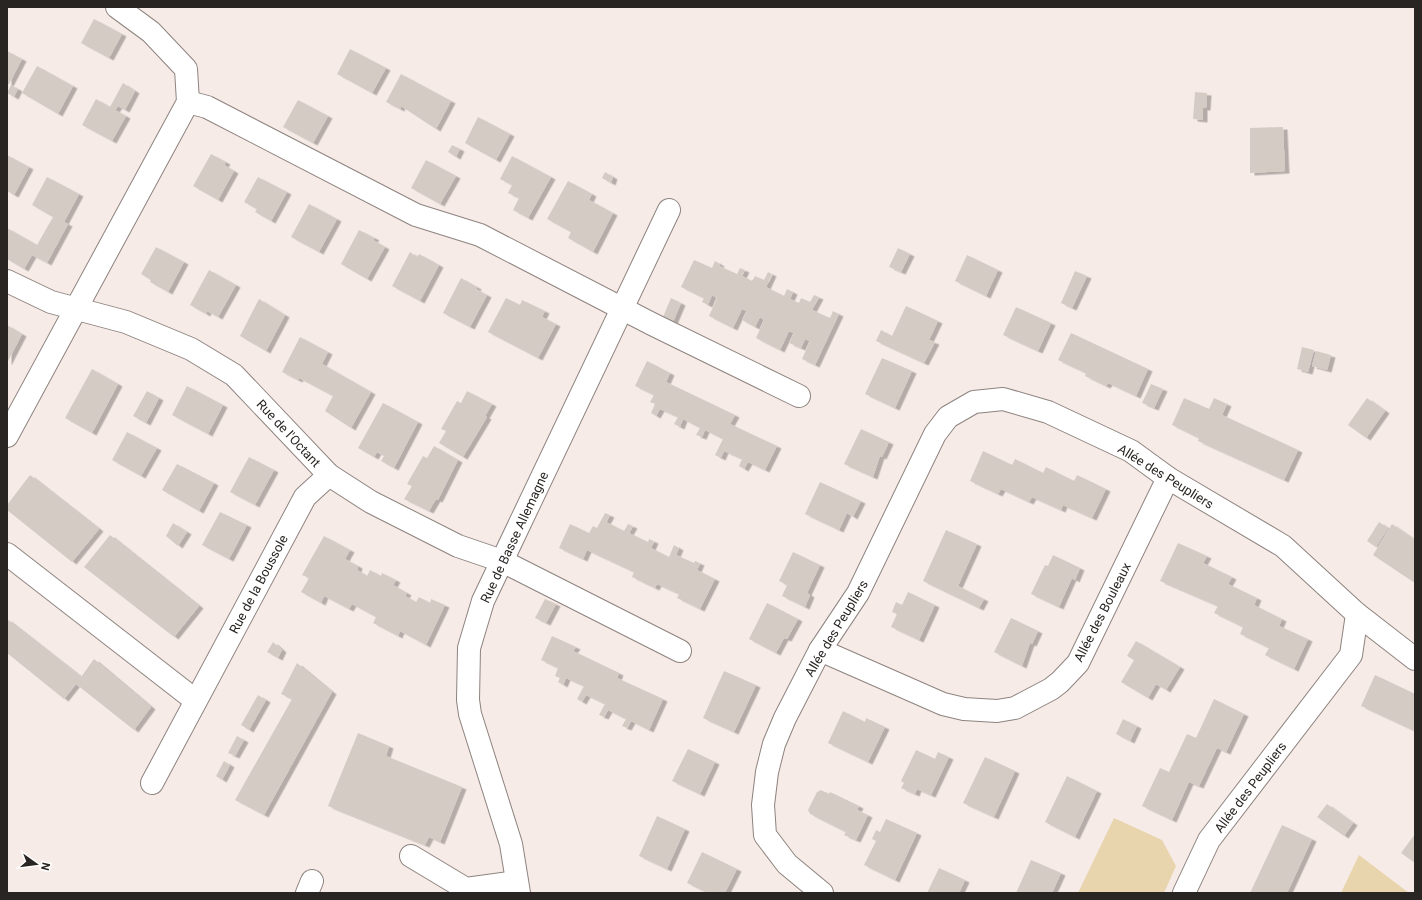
<svg xmlns="http://www.w3.org/2000/svg" width="1422" height="900" font-family="Roboto,sans-serif">
<style>
.green{fill:#e8d5ae}
.building{fill:#d4ccc4;filter:url(#shadow)}
.lines{fill:none;stroke-linecap:round;stroke-linejoin:round}
.minor-casing{stroke:#8d837f;stroke-width:24}
.minor{stroke:#fff;stroke-width:22}
.labels{text-anchor:middle;stroke-width:3;stroke-linejoin:round;paint-order:stroke}
.street-label{font-size:13px;fill:#292523;stroke:#fff}
</style>
<defs>
<filter id="shadow"><feDropShadow dx="4.5" dy="2.5" stdDeviation="0" flood-color="#0004"/></filter>
</defs>
<rect width="100%" height="100%" fill="#f7ebe7"/>
<g class="green">
<path d="M1114,818L1162,840L1176,866L1164,893H1078Z"/>
<path d="M1359,855L1409,893H1341Z"/>
</g>
<g class="building">
<path d="M94,19L122,34L109,58L81,43Z"/>
<path d="M350,49L386,68L372,93L337,74Z"/>
<path d="M7,51L22,59L9,84H7Z"/>
<path d="M37,66L73,86L58,114L22,93Z"/>
<path d="M401,74L451,101L436,129L401,106L400,109L386,102Z"/>
<path d="M123,83L135,91L125,110L118,106L115,110L126,116L112,141L82,125L96,99L110,107Z"/>
<path d="M11,85L18,89L14,97L7,93Z"/>
<path d="M1195,92L1207,93L1206,108H1203V120L1193,119Z"/>
<path d="M298,100L328,116L313,143L283,127Z"/>
<path d="M478,117L510,134L496,160L465,143Z"/>
<path d="M1283,127L1285,171L1250,173V128Z"/>
<path d="M452,145L460,149L456,157L448,152Z"/>
<path d="M211,154L226,162L224,165L234,171L218,200L193,186Z"/>
<path d="M7,155L29,167L14,195L7,191Z"/>
<path d="M512,156L551,177L528,218L513,210L519,198L508,193L512,185L500,179Z"/>
<path d="M426,160L456,176L440,204L411,188Z"/>
<path d="M605,172L613,177L611,183L602,178Z"/>
<path d="M47,177L79,194L64,222L68,224L47,263L32,255L24,269L7,259V228L37,245L53,217L32,205Z"/>
<path d="M258,177L287,192L271,221L255,212L257,209L244,202Z"/>
<path d="M568,181L592,194L589,200L613,213L593,252L568,238L571,232L547,219Z"/>
<path d="M309,204L337,219L319,252L291,237Z"/>
<path d="M359,230L375,238L373,240L385,247L367,279L341,264Z"/>
<path d="M156,247L184,262L168,292L150,282L151,280L141,274Z"/>
<path d="M898,248L910,254L901,272L889,267Z"/>
<path d="M410,252L417,257L419,254L439,265L420,301L392,286Z"/>
<path d="M967,255L998,270L986,296L955,281Z"/>
<path d="M694,260L712,268L715,261L720,264L719,266L737,274L740,268L745,270L742,276L752,281L755,276L764,280L768,272L772,274L766,287L784,296L787,289L793,292L790,299L799,303L801,298L810,302L814,295L819,297L812,310L830,318L833,311L839,314L815,365L802,359L810,341L805,339L801,348L789,343L794,333L789,331L780,350L756,338L764,320L760,317L755,327L742,320L747,311L742,309L733,328L709,316L717,298L712,295L708,305L702,302L704,298L681,287Z"/>
<path d="M209,270L236,285L218,317L207,311L206,314L190,305Z"/>
<path d="M1075,271L1087,276L1072,308L1061,303Z"/>
<path d="M461,278L477,287L476,289L487,295L470,327L443,313Z"/>
<path d="M506,298L520,305L522,300L545,311L542,317L556,324L538,358L488,332Z"/>
<path d="M671,298L681,303L673,322L663,317Z"/>
<path d="M259,299L285,315L266,351L240,336Z"/>
<path d="M906,306L938,321L929,340L935,342L924,363L876,341L881,330L892,336Z"/>
<path d="M1016,307L1051,323L1038,351L1003,335Z"/>
<path d="M7,325L22,334L7,363Z"/>
<path d="M1071,333L1148,369L1136,396L1108,383L1106,386L1085,376L1086,373L1058,360Z"/>
<path d="M300,337L328,352L322,364L371,392L351,428L325,411L333,396L299,378L298,380L282,372Z"/>
<path d="M1302,347L1314,350L1308,372L1297,369Z"/>
<path d="M1316,351L1331,355L1327,370L1312,366Z"/>
<path d="M882,358L912,371L895,408L865,394Z"/>
<path d="M647,361L670,373L666,382L735,415L730,424L777,446L765,470L748,462L744,469L739,466L742,459L724,451L721,458L715,455L723,439L705,430L702,437L696,435L700,428L683,419L680,427L674,424L678,417L660,409L656,416L651,413L655,404L650,402L654,395L635,386Z"/>
<path d="M92,369L118,384L92,433L65,418Z"/>
<path d="M1151,384L1163,389L1154,408L1142,403Z"/>
<path d="M187,386L223,405L208,434L172,415Z"/>
<path d="M147,391L159,398L146,423L133,416Z"/>
<path d="M467,391L492,404L485,416L487,417L463,457L439,443L446,431L441,429L457,401L461,403Z"/>
<path d="M1184,398L1209,409L1214,398L1227,404L1222,415L1298,450L1284,480L1198,441L1199,438L1172,425Z"/>
<path d="M1367,398L1385,411L1366,438L1348,425Z"/>
<path d="M383,403L418,422L394,468L381,461L384,456L377,452L374,457L358,448Z"/>
<path d="M861,429L889,442L882,457L880,456L873,477L844,464Z"/>
<path d="M127,432L157,448L141,476L112,460Z"/>
<path d="M434,446L458,460L438,500L436,499L429,511L404,499L412,486L407,484L423,456L427,458Z"/>
<path d="M983,451L1012,465L1015,459L1043,473L1046,467L1074,481L1077,475L1106,489L1092,518L1063,505L1061,510L1032,497L1029,502L1001,489L998,494L970,481Z"/>
<path d="M249,457L274,470L255,505L230,492Z"/>
<path d="M177,464L214,483L199,511L162,490Z"/>
<path d="M30,475L99,529L72,562L7,510V505Z"/>
<path d="M820,482L861,501L853,517L847,513L839,530L805,514Z"/>
<path d="M220,512L247,525L229,559L202,545Z"/>
<path d="M605,513L610,515L606,522L624,531L628,524L633,526L629,533L648,542L649,539L654,541L651,548L669,557L674,545L679,548L676,555L694,563L695,561L700,563L697,570L715,579L700,609L677,598L679,594L657,584L655,588L632,577L634,572L587,550L583,559L559,548L570,524L589,533L593,526L597,528Z"/>
<path d="M1379,522L1388,528L1376,547L1367,541Z"/>
<path d="M173,523L187,532L178,546L166,536Z"/>
<path d="M1392,524L1415,540V583L1373,555Z"/>
<path d="M946,530L977,544L958,586L984,599L979,608L923,581Z"/>
<path d="M110,535L199,606L174,637L84,567Z"/>
<path d="M324,536L350,550L345,559L358,566L357,570L367,576L370,570L381,576L382,573L396,580L393,585L407,593L405,596L416,602L419,597L430,603L431,599L445,605L426,645L400,631L398,636L373,623L376,617L352,604L349,609L324,596L321,603L301,592L309,578L302,575Z"/>
<path d="M1178,543L1207,556L1203,563L1232,577L1228,584L1257,598L1254,605L1282,619L1279,626L1308,639L1294,669L1265,655L1269,648L1240,634L1243,627L1214,613L1218,606L1160,581Z"/>
<path d="M793,552L820,565L807,593L810,595L805,607L782,596L787,585L779,581Z"/>
<path d="M1053,555L1080,568L1075,580L1072,578L1059,607L1031,594L1045,565L1048,566Z"/>
<path d="M908,592L935,605L919,640L891,627L897,614L892,612L896,602L902,605Z"/>
<path d="M545,599L556,604L546,623L535,618Z"/>
<path d="M767,603L798,619L787,639L784,638L776,653L749,639Z"/>
<path d="M1011,618L1038,631L1032,644L1030,643L1022,666L994,652Z"/>
<path d="M7,619L81,677L94,659L151,707L134,730L76,684L64,699L7,653Z"/>
<path d="M552,636L576,647L573,651L619,673L617,678L663,699L649,730L631,721L627,728L622,726L626,719L608,710L604,717L599,715L605,704L586,695L582,702L577,699L584,686L566,678L563,685L558,682L560,678L555,676L558,668L541,660Z"/>
<path d="M1136,641L1180,667L1166,690L1156,684L1148,698L1121,682L1134,660L1127,656Z"/>
<path d="M273,642L282,650L278,658L267,652Z"/>
<path d="M297,663L332,692L264,815L235,800L292,699L281,694Z"/>
<path d="M724,671L756,685L734,732L703,718Z"/>
<path d="M1375,675L1415,694V731L1361,706Z"/>
<path d="M258,695L266,700L249,730L241,725Z"/>
<path d="M1214,699L1244,714L1226,752L1217,748L1199,786L1189,782L1172,820L1142,806L1160,768L1169,772L1187,734L1196,738Z"/>
<path d="M843,711L865,722L866,718L885,727L868,762L828,743Z"/>
<path d="M1123,719L1137,726L1130,741L1116,734Z"/>
<path d="M358,733L389,746L386,756L462,787L440,842L429,837L425,845L328,806Z"/>
<path d="M237,736L244,740L235,756L228,753Z"/>
<path d="M688,749L715,762L700,794L672,781Z"/>
<path d="M916,750L935,759L938,752L949,757L931,795L917,789L915,794L901,788L904,783L901,781Z"/>
<path d="M985,757L1015,771L994,817L963,803Z"/>
<path d="M224,761L230,765L222,780L216,776Z"/>
<path d="M1067,776L1097,791L1075,837L1045,822Z"/>
<path d="M821,790L829,794L830,792L859,806L857,810L868,815L856,840L844,835L846,832L810,814L808,810L817,792Z"/>
<path d="M1327,804L1353,823L1344,836L1317,817Z"/>
<path d="M657,816L685,829L667,869L639,856Z"/>
<path d="M886,819L917,833L895,880L864,865L876,841L872,839L876,830L880,832Z"/>
<path d="M1282,825L1312,839L1294,878L1287,893H1250Z"/>
<path d="M1415,834V863L1401,853Z"/>
<path d="M702,852L737,869L725,893H708L687,883Z"/>
<path d="M1031,860L1061,873L1052,893H1016Z"/>
<path d="M939,868L965,880L959,893H927Z"/>
</g>
<g class="lines">
<g class="minor-casing">
<g id="minor">
<path d="M188,102L207,107L416,215L480,235L652,324L799,396"/>
<path d="M7,281L51,302L126,322L191,349L234,375L329,475L371,502L458,546L502,561L680,651"/>
<path d="M7,436L188,102L186,69L151,32L117,7"/>
<path d="M7,554L195,700"/>
<path d="M1357,614L1415,659"/>
<path d="M820,650L943,704L964,709L997,711L1015,708L1051,689L1060,682L1078,663L1168,478"/>
<path d="M152,783L305,497L329,475"/>
<path d="M411,856L466,889L516,882"/>
<path d="M307,893L312,881"/>
<path d="M519,893L511,844L470,714L468,700L469,648L483,601L669,210"/>
<path d="M822,893L787,864L765,835L763,805L767,772L774,744L785,718L820,650L858,593L935,434L948,417L974,402L1003,399L1048,412L1131,451L1168,478L1283,546L1357,614L1351,655L1209,840L1184,893"/>
</g>
</g>
<use href="#minor" class="minor"/>
</g>
<g class="labels">
<g class="street-label">
<text transform="translate(289 433) rotate(47)" y="5">Rue de l'Octant</text>
<text transform="translate(1166 476) rotate(32)" y="5">Allée des Peupliers</text>
<text transform="translate(514 537) rotate(-65)" y="5">Rue de Basse Allemagne</text>
<text transform="translate(258 584) rotate(-62)" y="5">Rue de la Boussole</text>
<text transform="translate(1102 612) rotate(-63)" y="5">Allée des Bouleaux</text>
<text transform="translate(836 628) rotate(-59)" y="5">Allée des Peupliers</text>
<text transform="translate(1250 787) rotate(-53)" y="5">Allée des Peupliers</text>
</g>
</g>
<rect width="1422" height="900" fill="none" stroke="#292523" stroke-width="16"/>
<g transform="translate(36 864) rotate(104)" stroke="#ffffff" stroke-width="3" paint-order="stroke">
<path d="M0-3L7 15L0 10L-7 15Z" fill="#292523"/>
<text y="-6" font-size="11" font-weight="bold" text-anchor="middle" fill="#292523">N</text>
</g>
</svg>
